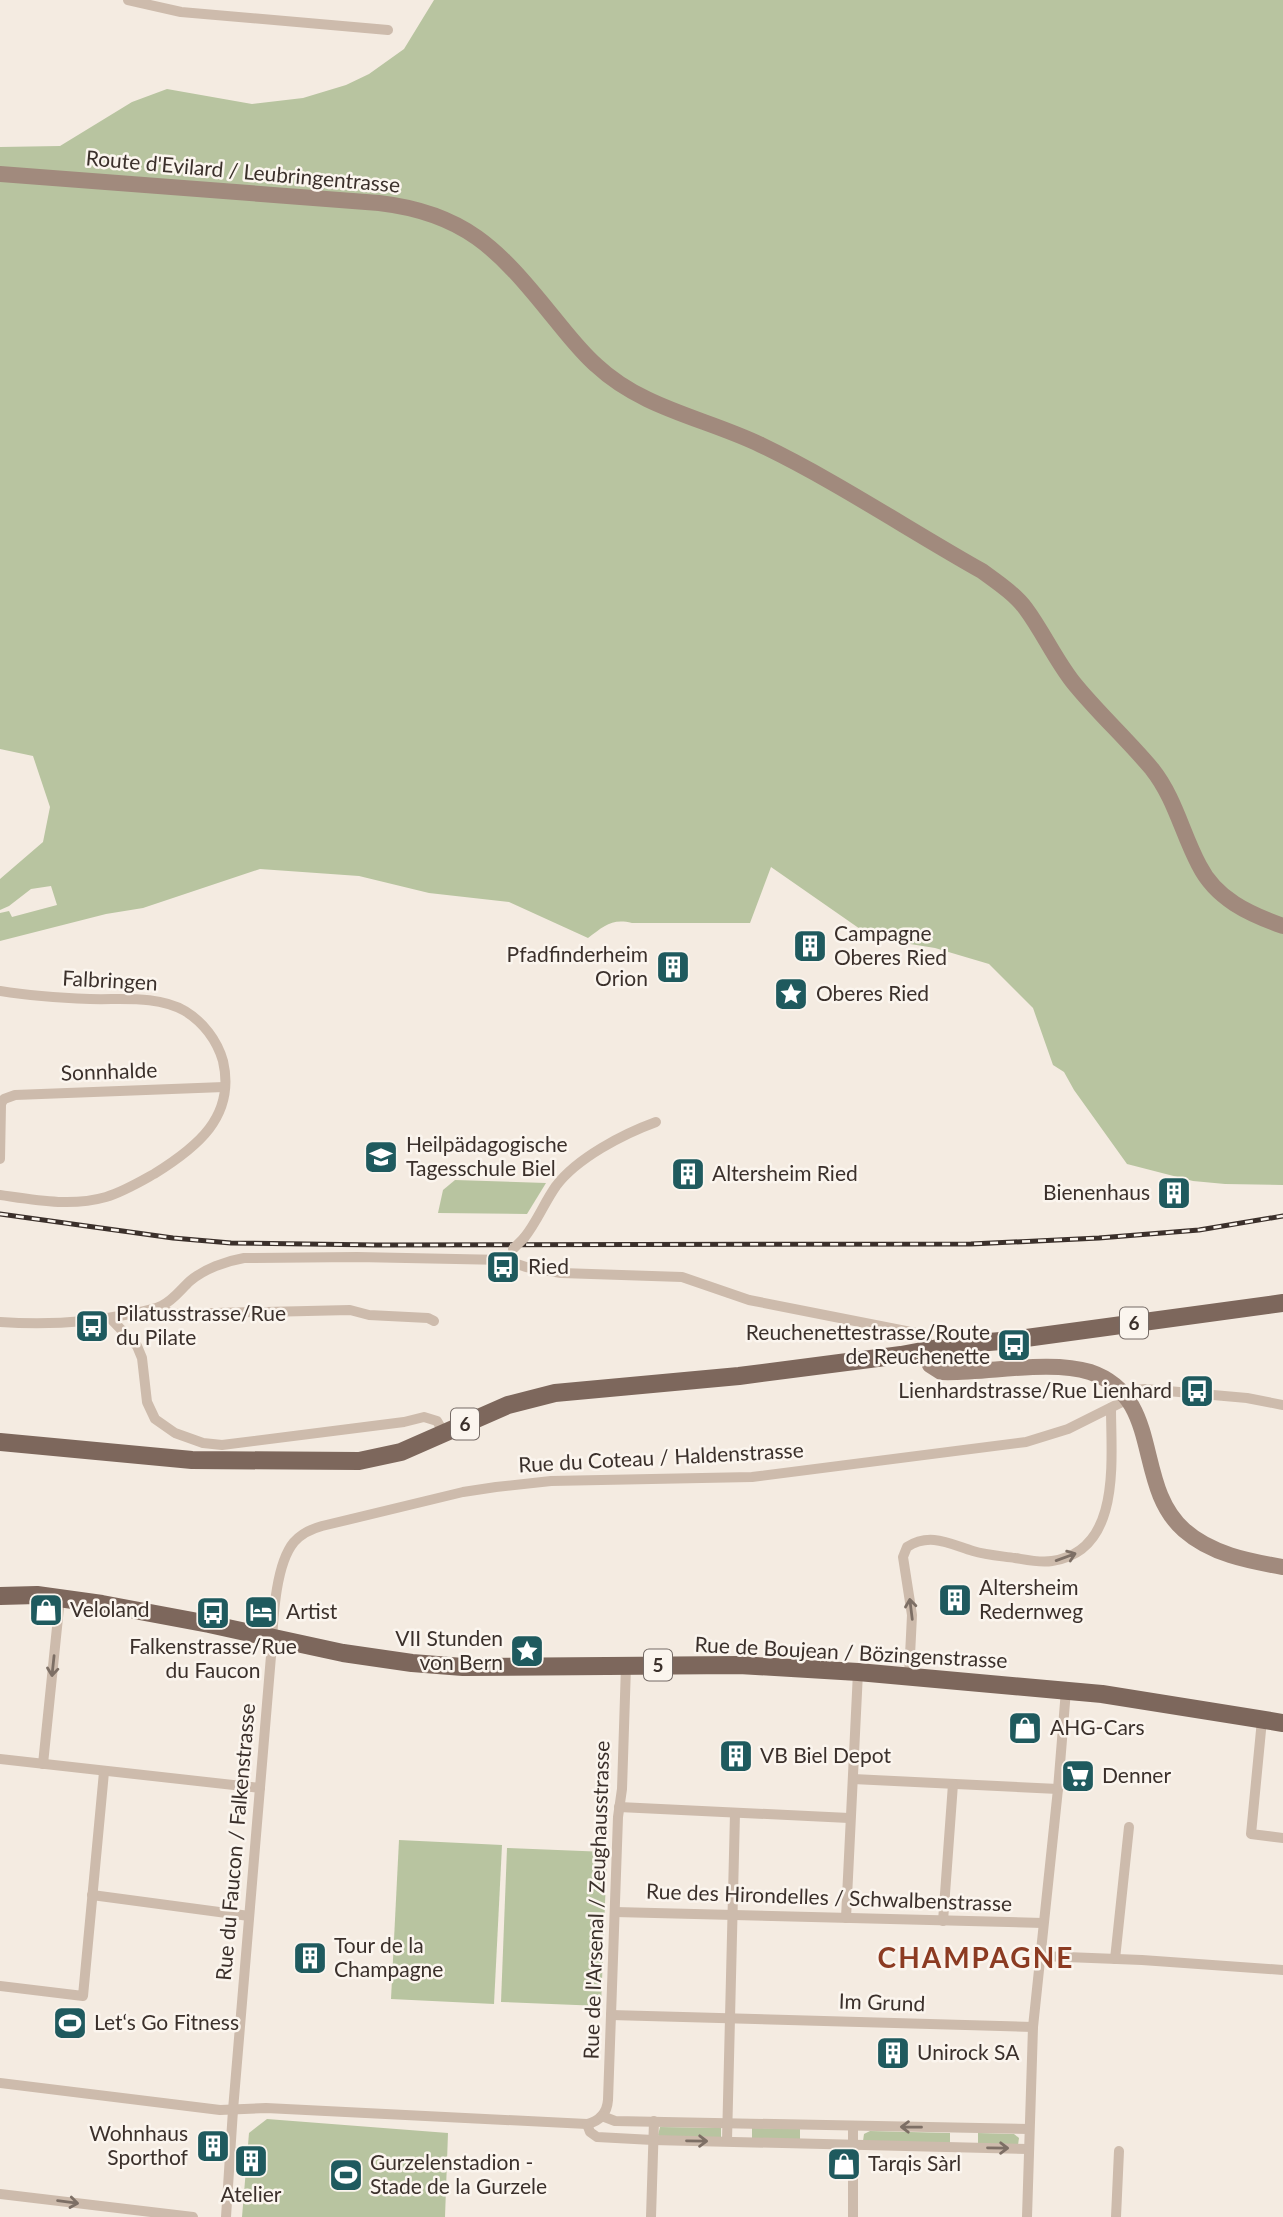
<svg xmlns="http://www.w3.org/2000/svg" width="1283" height="2217" font-family="Lato,sans-serif">
<style>
.green{fill:#b8c4a0}
.lines{fill:none;stroke-linecap:round;stroke-linejoin:round}
.street{stroke:#cdbbac;stroke-width:10}
.secondary{stroke:#a18a7d;stroke-width:16}
.primary{stroke:#7d675c;stroke-width:18}
.rail-casing{stroke:#3b302b;stroke-width:5}
.rail{stroke:#fbf5ee;stroke-width:2.5;stroke-dasharray:8;stroke-linecap:butt}
.street-bridge{stroke:#cdbbac;stroke-width:10}
.oneway{stroke:#7d6f65}
.labels{text-anchor:middle;stroke-width:5;stroke-linejoin:round;paint-order:stroke}
.shield{fill:#fbf5ee;stroke:#756b66;stroke-width:2}
.shield-label{font-size:19px;font-weight:bold;fill:#3b302b}
.street-label{font-size:21px;fill:#3b302b;stroke:#fbf5ee}
.poi-label{font-size:21px;fill:#3b302b;stroke:#fbf5ee;text-anchor:start}
.district-label{font-size:28px;font-weight:bold;letter-spacing:2px;fill:#8c3b22;stroke:#fbf5ee}
</style>
<rect width="100%" height="100%" fill="#f4ebe1"/>
<g class="green">
<path d="M434,0H1283V1185L1225,1184L1193,1181L1127,1164L1074,1090L1064,1072L1053,1065L1033,1008L989,964L935,948L873,938L771,867L750,923H632C612,918 604,926 588,938L509,902L429,893L359,876L260,869L143,908L106,914L0,941V913L9,911L12,917L57,905L51,886L31,889L9,906L0,910V879L43,842L50,807L33,756L0,749V147L60,146L132,102L167,89L252,104L303,98L346,85L369,74L404,49Z"/>
<path d="M455,1180L546,1183L527,1214L438,1213L443,1190Z"/>
<path d="M399,1840L502,1845L494,2004L391,1999Z"/>
<path d="M507,1848L607,1852L601,2006L501,2002Z"/>
<path d="M267,2119L448,2133L445,2217H242L249,2133Z"/>
<path d="M660,2127L721,2128V2137H661L658,2135Z"/>
<path d="M752,2128L800,2129V2141L752,2140Z"/>
<path d="M870,2131L950,2133V2145L863,2141L864,2134Z"/>
<path d="M978,2133L1014,2134L1019,2138L1018,2145H978Z"/>
</g>
<g class="lines">
<g class="street">
<path d="M128,0L181,12L388,30"/>
<path d="M0,991C30,996 60,998 90,999C121,1000 157,995 185,1011C203,1022 217,1040 223,1061C236,1117 196,1148 154,1174C138,1183 123,1192 106,1197C71,1207 35,1200 0,1195"/>
<path d="M0,1105L4,1099L15,1095L224,1087"/>
<path d="M0,1159L1,1105"/>
<path d="M524,1238C537,1222 544,1203 556,1186C577,1158 623,1134 656,1122"/>
<path d="M160,1307L171,1314L350,1310L369,1315L428,1318L434,1321"/>
<path d="M111,1319L137,1346L142,1358L147,1402L155,1419L175,1433L203,1443L222,1445L404,1422L424,1417L437,1421L444,1433"/>
<path d="M0,1322C43,1325 87,1323 130,1314C140,1312 152,1310 161,1306C173,1301 181,1289 190,1281C204,1269 226,1261 244,1258L357,1257L505,1260L526,1267L561,1273L682,1277L749,1300L921,1334L927,1340L929,1349"/>
<path d="M1125,1396L1135,1390L1145,1389L1247,1398L1283,1405"/>
<path d="M909,1676L912,1615L903,1557L907,1547C930,1532 950,1544 973,1551C986,1555 1001,1556 1015,1558C1027,1560 1040,1563 1052,1561C1122,1551 1111,1460 1111,1408"/>
<path d="M1262,1720L1251,1834L1283,1838"/>
<path d="M0,1759L260,1788"/>
<path d="M43,1764L60,1598"/>
<path d="M853,1779L1058,1789"/>
<path d="M619,1807L849,1818"/>
<path d="M92,1895L249,1916"/>
<path d="M615,1912L1043,1923"/>
<path d="M846,1918L858,1672"/>
<path d="M943,1921L953,1784"/>
<path d="M1041,1956L1142,1960L1283,1970"/>
<path d="M1115,1959L1129,1827"/>
<path d="M0,1986L83,1996L104,1772"/>
<path d="M611,2015L1033,2027"/>
<path d="M0,2083L220,2110L266,2108L587,2124C600,2121 607,2113 608,2100L618,1817L622,1789L626,1666"/>
<path d="M602,2116L615,2121L1029,2129"/>
<path d="M587,2124L590,2132L597,2137L653,2140L1028,2149"/>
<path d="M727,2141L735,1813"/>
<path d="M0,2194L193,2217"/>
<path d="M226,2217L233,2110L271,1656C273,1626 274,1566 294,1542C302,1533 311,1529 322,1526L463,1492L496,1487L551,1481L752,1477L1026,1442L1068,1429L1128,1399"/>
<path d="M651,2217L654,2121"/>
<path d="M853,2217V2126"/>
<path d="M1027,2217L1033,2027L1058,1789L1066,1690"/>
<path d="M1116,2217L1119,2151"/>
</g>
<g class="secondary">
<path d="M0,174L379,203C465,213 498,249 550,313C565,331 579,350 596,365C643,409 705,418 761,445C836,481 909,530 982,571C997,582 1015,594 1026,609C1043,632 1055,659 1073,682C1097,712 1127,739 1152,769C1175,798 1182,833 1199,865C1216,899 1249,914 1283,926"/>
<path d="M929,1349L930,1365L941,1372C985,1374 1049,1359 1090,1372C1164,1397 1133,1485 1184,1530C1211,1554 1248,1561 1283,1567"/>
</g>
<g class="primary">
<path d="M0,1442L192,1460L359,1461L401,1452L508,1405L555,1393L739,1376L901,1355L954,1345L1012,1340L1283,1303"/>
<path d="M0,1596L37,1595L102,1604L209,1624L343,1653L412,1663L463,1667L739,1665L858,1672L1102,1694L1283,1723"/>
</g>
<g class="rail-casing">
<path id="rail" d="M0,1214L173,1238L231,1243L376,1245L971,1244L1099,1238L1199,1230L1283,1216"/>
</g>
<use href="#rail" class="rail"/>
<path class="street-bridge" d="M513,1249L524,1238"/>
</g>
<defs><path id="oneway-shaft" d="M-6 0H5M1.5-3L5.5 0L1.5 3" fill="none" stroke-width="1.6" stroke-linecap="round" stroke-linejoin="round" transform="scale(1.75)"/></defs>
<g class="oneway">
<use href="#oneway-shaft" transform="translate(1066 1557) rotate(-20)"/>
<use href="#oneway-shaft" transform="translate(911 1609) rotate(-97)"/>
<use href="#oneway-shaft" transform="translate(53 1666) rotate(96)"/>
<use href="#oneway-shaft" transform="translate(911 2127) rotate(-179)"/>
<use href="#oneway-shaft" transform="translate(697 2141) rotate(1)"/>
<use href="#oneway-shaft" transform="translate(998 2148) rotate(1)"/>
<use href="#oneway-shaft" transform="translate(68 2202) rotate(7)"/>
</g>
<defs>
<g id="building-square" transform="scale(1.75)"><rect x="-9" y="-9" width="18" height="18" rx="4" fill="#1f5a5e" stroke="#fbf5ee"/><path d="M-4-6H4V6H1V3H-1V6H-4ZM-2.5-4.3h1.7v1.8h-1.7ZM.8-4.3h1.7v1.8H.8ZM-2.5-1h1.7V.8h-1.7ZM.8-1h1.7V.8H.8Z" fill="#fff"/></g>
<g id="sight-square" transform="scale(1.75)"><rect x="-9" y="-9" width="18" height="18" rx="4" fill="#1f5a5e" stroke="#fbf5ee"/><path d="M0-6L1.8-2.2L6-1.7L2.9 1.2L3.7 5.4L0 3.3L-3.7 5.4L-2.9 1.2L-6-1.7L-1.8-2.2Z" fill="#fff"/></g>
<g id="school-square" transform="scale(1.75)"><rect x="-9" y="-9" width="18" height="18" rx="4" fill="#1f5a5e" stroke="#fbf5ee"/><path d="M0-5L7-2L0 1L-7-2ZM-4 1L0 2.5L4 1V4Q0 6-4 4Z" fill="#fff"/></g>
<g id="bus-square" transform="scale(1.75)"><rect x="-9" y="-9" width="18" height="18" rx="4" fill="#1f5a5e" stroke="#fbf5ee"/><path d="M-5-6H5V4H4V6H2V4H-2V6H-4V4H-5ZM-3.5-4V0h7V-4ZM-3.5 1.2v1.5H-2V1.2ZM2 1.2v1.5H3.5V1.2Z" fill="#fff"/></g>
<g id="shop-square" transform="scale(1.75)"><rect x="-9" y="-9" width="18" height="18" rx="4" fill="#1f5a5e" stroke="#fbf5ee"/><path d="M-5-2.5h2.3a2.7 3.5 0 0 1 5.4 0H5L5.5 6h-11ZM-1.5-2.5h3a1.5 2.3 0 0 0-3 0Z" fill="#fff"/></g>
<g id="hotel-square" transform="scale(1.75)"><rect x="-9" y="-9" width="18" height="18" rx="4" fill="#1f5a5e" stroke="#fbf5ee"/><path d="M-6-4.5h1.5V1H6V5H4.5V3h-9V5H-6ZM-4 0a1.8 1.8 0 1 1 3.6 0ZM.5 0V-2.5h3Q6-2.5 6 0Z" fill="#fff"/></g>
<g id="supermarket-square" transform="scale(1.75)"><rect x="-9" y="-9" width="18" height="18" rx="4" fill="#1f5a5e" stroke="#fbf5ee"/><path d="M-6-5.5h2.5l.6 2H6L4.5 2H-2.5L-4.4-4H-6ZM-1.5 3.2a1.3 1.3 0 1 0 .1 0ZM3 3.2a1.3 1.3 0 1 0 .1 0Z" fill="#fff"/></g>
<g id="stadium-square" transform="scale(1.75)"><rect x="-9" y="-9" width="18" height="18" rx="4" fill="#1f5a5e" stroke="#fbf5ee"/><path d="M0-5a6.5 5 0 1 0 0 10a6.5 5 0 1 0 0-10ZM-3.5-1.8h7v3.6h-7Z" fill="#fff"/></g>
</defs>
<g fill-rule="evenodd">
<use href="#building-square" x="810" y="946"/>
<use href="#building-square" x="673" y="967"/>
<use href="#sight-square" x="791" y="994"/>
<use href="#school-square" x="381" y="1157"/>
<use href="#building-square" x="688" y="1174"/>
<use href="#building-square" x="1174" y="1193"/>
<use href="#bus-square" x="503" y="1267"/>
<use href="#bus-square" x="92" y="1326"/>
<use href="#bus-square" x="1014" y="1345"/>
<use href="#bus-square" x="1197" y="1391"/>
<use href="#building-square" x="955" y="1600"/>
<use href="#shop-square" x="46" y="1610"/>
<use href="#hotel-square" x="261" y="1612"/>
<use href="#bus-square" x="213" y="1613"/>
<use href="#sight-square" x="527" y="1651"/>
<use href="#shop-square" x="1025" y="1728"/>
<use href="#building-square" x="736" y="1756"/>
<use href="#supermarket-square" x="1078" y="1776"/>
<use href="#building-square" x="310" y="1958"/>
<use href="#stadium-square" x="70" y="2023"/>
<use href="#building-square" x="893" y="2053"/>
<use href="#building-square" x="213" y="2146"/>
<use href="#building-square" x="251" y="2161"/>
<use href="#shop-square" x="844" y="2164"/>
<use href="#stadium-square" x="346" y="2175"/>
</g>
<g class="labels">
<g class="shield">
<rect x="1120" y="1307.5" width="28" height="31" rx="5"/>
<rect x="451" y="1408.5" width="28" height="31" rx="5"/>
<rect x="644" y="1649.5" width="28" height="31" rx="5"/>
</g>
<g class="shield-label">
<text x="1134" y="1330">6</text>
<text x="465" y="1431">6</text>
<text x="658" y="1672">5</text>
</g>
<g class="street-label">
<text transform="translate(243 172) rotate(5)" y="7">Route d'Evilard / Leubringentrasse</text>
<text transform="translate(110 981) rotate(3)" y="7">Falbringen</text>
<text transform="translate(109 1072) rotate(-2)" y="7">Sonnhalde</text>
<text transform="translate(661 1458) rotate(-3)" y="7">Rue du Coteau / Haldenstrasse</text>
<text transform="translate(851 1653) rotate(3)" y="7">Rue de Boujean / Bözingenstrasse</text>
<text transform="translate(236 1842) rotate(-85)" y="7">Rue du Faucon / Falkenstrasse</text>
<text transform="translate(829 1898) rotate(2)" y="7">Rue des Hirondelles / Schwalbenstrasse</text>
<text transform="translate(597 1900) rotate(-88)" y="7">Rue de l'Arsenal / Zeughausstrasse</text>
<text transform="translate(882 2003) rotate(2)" y="7">Im Grund</text>
</g>
<g class="poi-label">
<text x="834" y="941">Campagne<tspan x="834" dy="24">Oberes Ried</tspan></text>
<text x="648" y="962" text-anchor="end">Pfadfinderheim<tspan x="648" dy="24">Orion</tspan></text>
<text x="816" y="1001">Oberes Ried</text>
<text x="406" y="1152">Heilpädagogische<tspan x="406" dy="24">Tagesschule Biel</tspan></text>
<text x="712" y="1181">Altersheim Ried</text>
<text x="1150" y="1200" text-anchor="end">Bienenhaus</text>
<text x="528" y="1274">Ried</text>
<text x="116" y="1321">Pilatusstrasse/Rue<tspan x="116" dy="24">du Pilate</tspan></text>
<text x="990" y="1340" text-anchor="end">Reuchenettestrasse/Route<tspan x="990" dy="24">de Reuchenette</tspan></text>
<text x="1172" y="1398" text-anchor="end">Lienhardstrasse/Rue Lienhard</text>
<text x="979" y="1595">Altersheim<tspan x="979" dy="24">Redernweg</tspan></text>
<text x="70" y="1617">Veloland</text>
<text x="286" y="1619">Artist</text>
<text x="503" y="1646" text-anchor="end">VII Stunden<tspan x="503" dy="24">von Bern</tspan></text>
<text x="213" y="1654" text-anchor="middle">Falkenstrasse/Rue<tspan x="213" dy="24">du Faucon</tspan></text>
<text x="1050" y="1735">AHG-Cars</text>
<text x="760" y="1763">VB Biel Depot</text>
<text x="1102" y="1783">Denner</text>
<text x="334" y="1953">Tour de la<tspan x="334" dy="24">Champagne</tspan></text>
<text x="94" y="2030">Let‘s Go Fitness</text>
<text x="917" y="2060">Unirock SA</text>
<text x="188" y="2141" text-anchor="end">Wohnhaus<tspan x="188" dy="24">Sporthof</tspan></text>
<text x="370" y="2170">Gurzelenstadion -<tspan x="370" dy="24">Stade de la Gurzele</tspan></text>
<text x="868" y="2171">Tarqis Sàrl</text>
<text x="251" y="2202" text-anchor="middle">Atelier</text>
</g>
<g class="district-label">
<text x="976" y="1968">CHAMPAGNE</text>
</g>
</g>
</svg>
